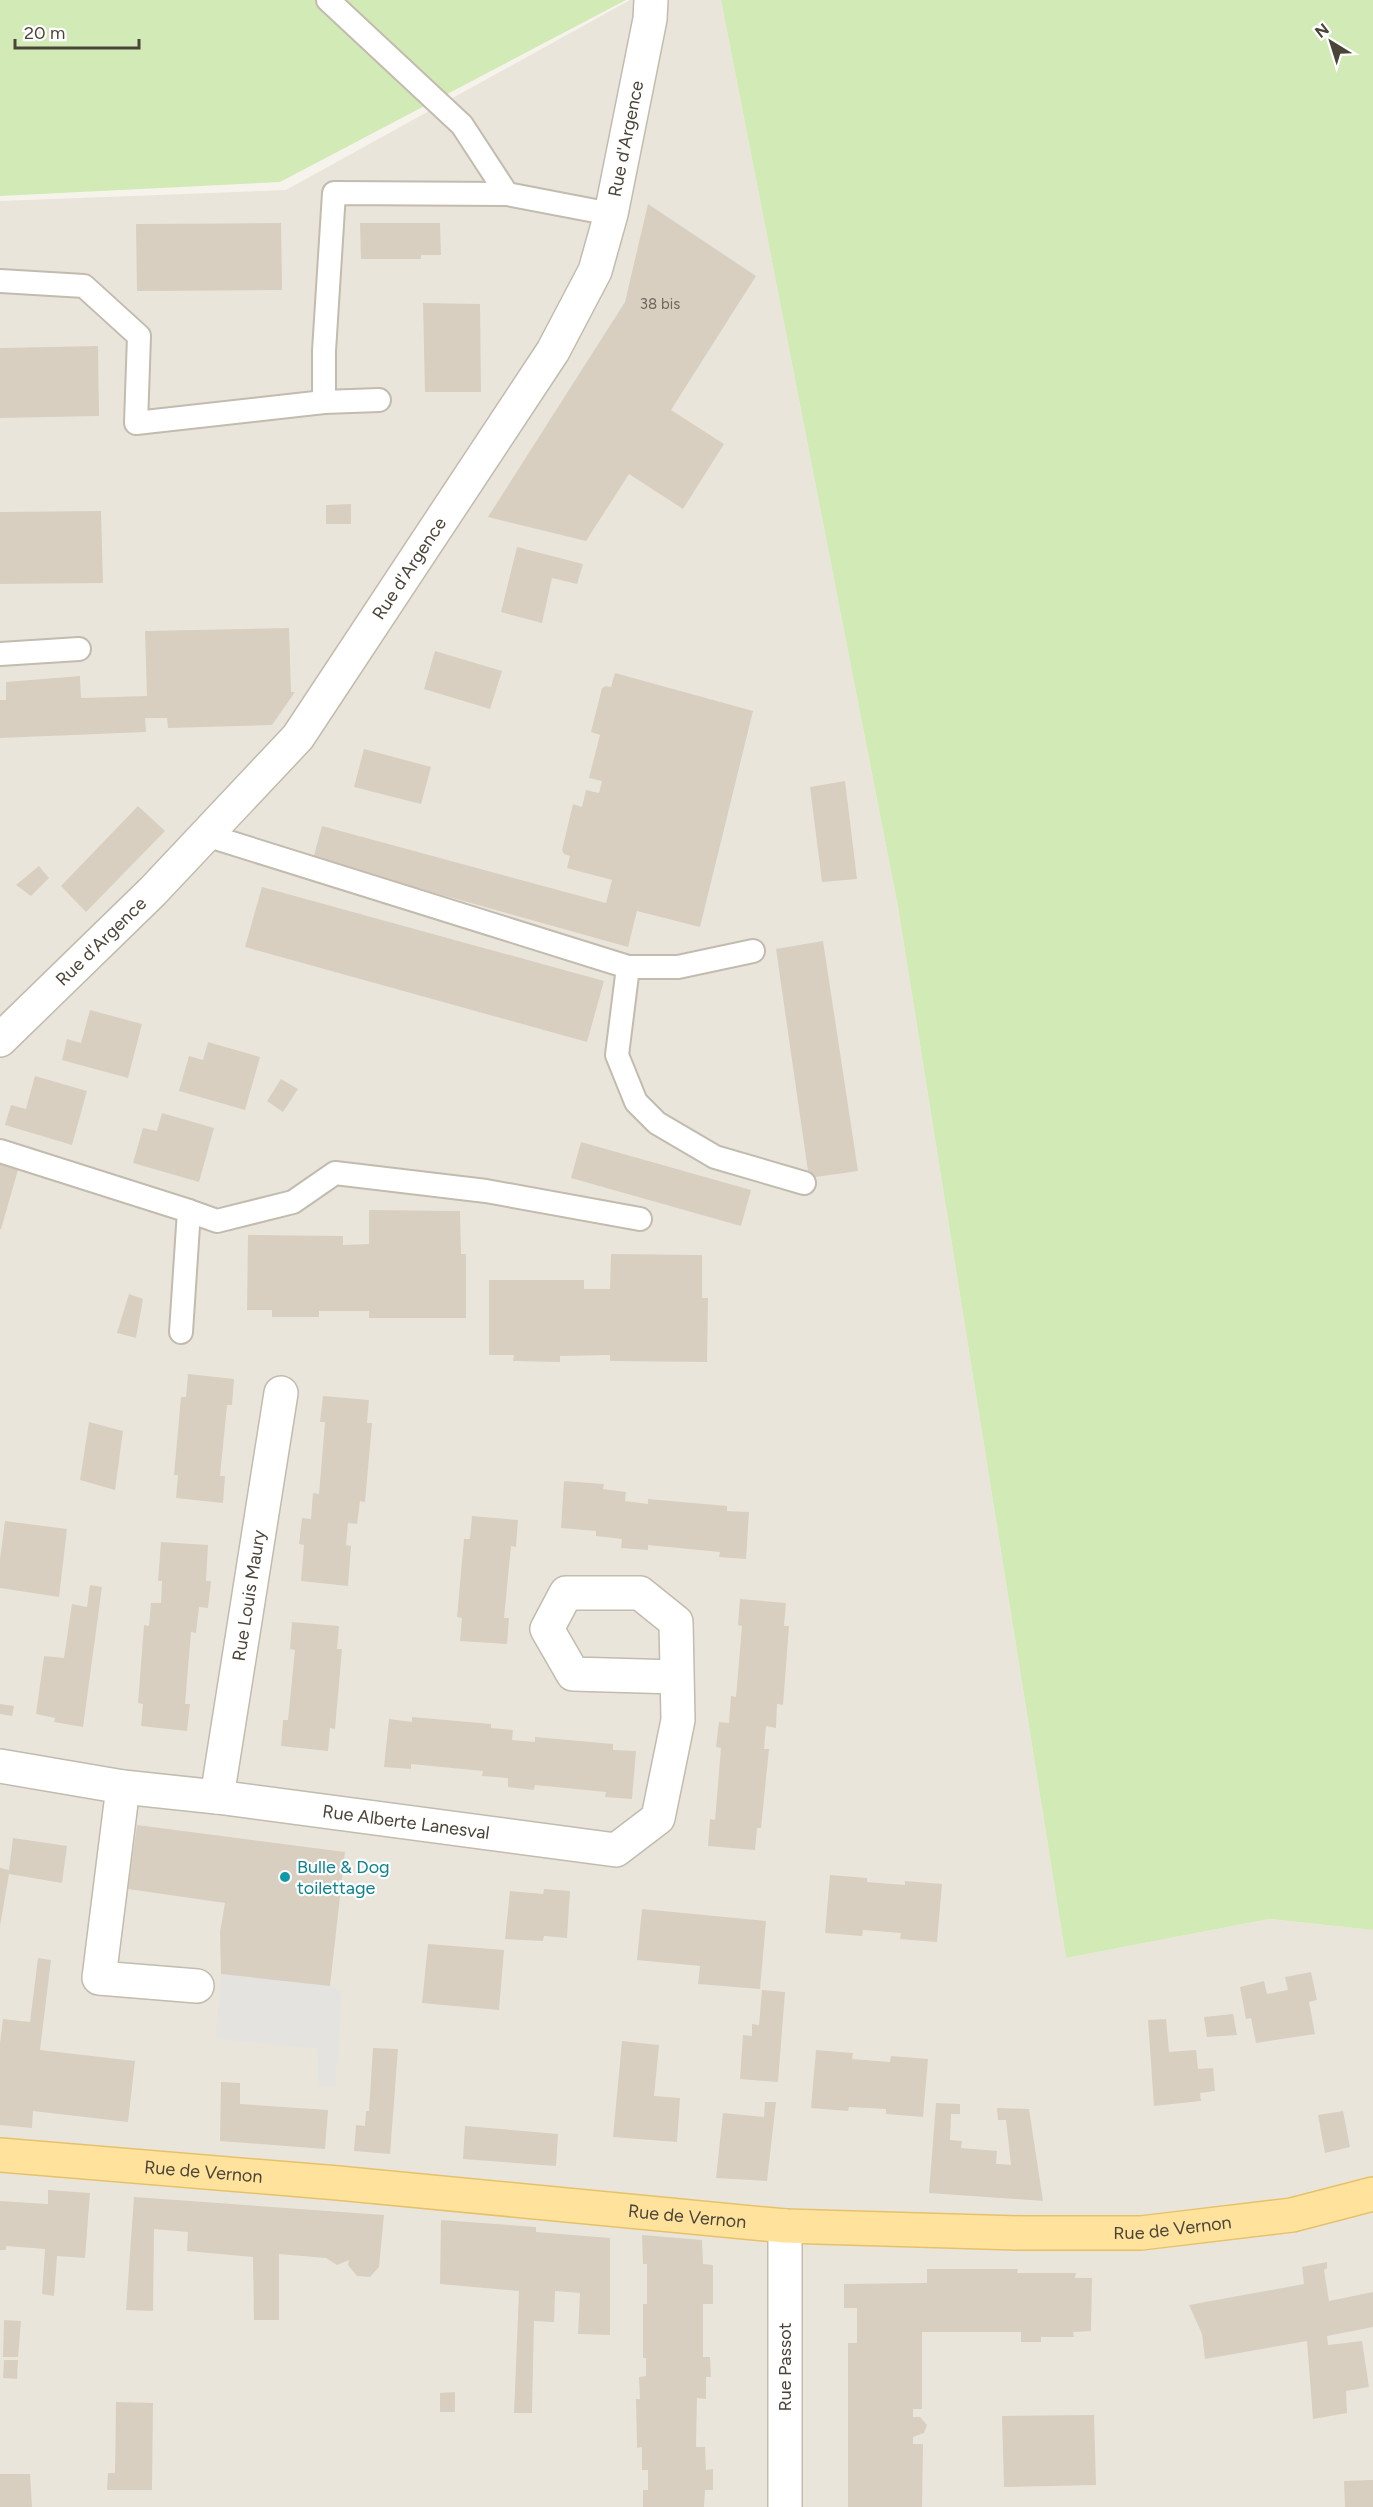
<svg xmlns="http://www.w3.org/2000/svg" width="1373" height="2507" font-family="Figtree,sans-serif">
<style>
.residential{fill:#eae5da}
.green{fill:#d2eab5}
.parking{fill:#e5e3e0}
.building{fill:#d8cfc1}
.lines{fill:none;stroke-linecap:round;stroke-linejoin:round}
.lane-casing{stroke:#c2bbae;stroke-width:26}
.street-casing{stroke:#c2bbae;stroke-width:36}
.primary-casing{stroke:#e6c16a;stroke-width:36}
.lane{stroke:#fff;stroke-width:22}
.street{stroke:#fff;stroke-width:33}
.primary{stroke:#ffe39c;stroke-width:33}
.culture-dot{fill:#0f9aa8;stroke:#fff;stroke-width:2}
.labels{text-anchor:middle;stroke-width:4.5;stroke-linejoin:round;paint-order:stroke}
.number-label{font-size:15px;fill:#6e675b}
.street-label{font-size:18px;fill:#4b4439;stroke:#fff}
.culture-label{font-size:18px;fill:#0d838f;stroke:#fff;text-anchor:start}
</style>
<rect width="100%" height="100%" fill="#f6f3ec"/>
<path class="residential" d="M630,0H721L898,907L1066,1958L1269,1919L1373,1930V2507H0V201L286,190Z"/>
<g class="green">
<path d="M0,0H626L280,182L0,196Z"/>
<path d="M721,0H1373V1930L1269,1919L1066,1958L898,907Z"/>
</g>
<path class="parking" d="M221,1974L330,1986L342,1990L336,2087L318,2086V2049L216,2039Z"/>
<g class="building">
<path d="M648,204L756,276L671,410L724,444L683,509L629,474L586,541L488,517L625,302Z"/>
<path d="M281,223L282,290L137,291L136,224Z"/>
<path d="M360,223H440L441,255H421V259H361Z"/>
<path d="M423,303L480,304L481,392H425Z"/>
<path d="M98,346L99,416L0,418V348Z"/>
<path d="M351,504V524H326V505Z"/>
<path d="M101,511L103,583L0,584V512Z"/>
<path d="M517,547L583,564L577,584L552,578L542,623L501,612Z"/>
<path d="M289,628L291,692H295L272,725L168,728L167,718H145L146,732L0,738V700H6V682L80,676L81,698L147,696L145,631Z"/>
<path d="M435,651L502,671L490,709L424,689Z"/>
<path d="M615,673L753,711L700,927L637,911L628,947L313,859L322,826L606,903L612,880L567,868L570,856L564,854L562,850L573,804L582,807L586,790L599,793L602,781L589,778L600,735L591,732L602,688L606,686L611,687Z"/>
<path d="M364,749L431,767L421,804L354,787Z"/>
<path d="M845,781L857,879L822,882L810,787Z"/>
<path d="M138,806L165,831L86,912L61,886Z"/>
<path d="M39,866L49,878L31,896L16,885Z"/>
<path d="M262,887L604,981L587,1042L245,947Z"/>
<path d="M823,941L858,1171L809,1178L776,949Z"/>
<path d="M90,1010L142,1024L128,1078L62,1060L67,1039L81,1043Z"/>
<path d="M208,1042L260,1057L245,1110L179,1091L189,1056L203,1060Z"/>
<path d="M35,1076L87,1091L72,1145L5,1125L11,1105L26,1109Z"/>
<path d="M281,1079L298,1089L283,1112L267,1101Z"/>
<path d="M162,1113L214,1128L199,1182L133,1163L143,1128L157,1131Z"/>
<path d="M581,1142L751,1190L741,1226L571,1178Z"/>
<path d="M0,1164L18,1170L1,1229H0Z"/>
<path d="M369,1210L460,1211L461,1254H466V1318H369V1311H319V1317H272V1310H247L248,1235L343,1236V1245L369,1244Z"/>
<path d="M611,1254L702,1255V1298H708L707,1362L610,1361V1355L560,1356V1362L513,1361L514,1355H489V1280H584V1289H610Z"/>
<path d="M129,1294L143,1299L136,1338L117,1333Z"/>
<path d="M188,1374L234,1379L232,1405H227L220,1476H225L223,1503L176,1498L178,1475H174L181,1397H186Z"/>
<path d="M323,1396L369,1400L367,1423H372L365,1502L360,1501L357,1524L348,1523L346,1545L351,1546L348,1586L301,1581L304,1545L299,1544L302,1518L311,1519L313,1493L319,1494L325,1422H320Z"/>
<path d="M89,1422L123,1431L115,1490L80,1480Z"/>
<path d="M564,1481L604,1484L603,1489L626,1492L625,1501L648,1504V1499L727,1506V1511L749,1512L746,1559L719,1557L720,1552L648,1545V1550L621,1548L622,1539L596,1536V1531L561,1528Z"/>
<path d="M472,1516L518,1520L516,1547L511,1546L504,1618H509L507,1644L460,1641L462,1618L457,1617L464,1539H470Z"/>
<path d="M5,1521L67,1529L59,1597L0,1588V1559Z"/>
<path d="M161,1542L208,1545L206,1581H211L208,1608L199,1607L196,1633L191,1632L185,1704H190L187,1731L141,1726L143,1704L138,1703L144,1625L149,1626L151,1603H161L162,1581H158Z"/>
<path d="M90,1585L102,1587L83,1727L54,1722L55,1718L36,1714L44,1656L64,1658L72,1604L87,1607Z"/>
<path d="M740,1599L786,1603L784,1626H789L783,1705L777,1704L776,1728L766,1726L764,1749H769L761,1828H757L755,1850L708,1846L710,1819L715,1820L721,1748L716,1747L719,1722L729,1723L731,1696L736,1697L742,1626L738,1625Z"/>
<path d="M292,1622L339,1626L337,1649H342L335,1729L330,1728L328,1751L281,1746L283,1720H288L295,1650L290,1649Z"/>
<path d="M0,1704L14,1706L12,1716L0,1714Z"/>
<path d="M412,1717L491,1724V1728L513,1730L512,1740L535,1742V1737L613,1744V1750L636,1751L632,1799L605,1797L606,1792L535,1785L534,1790L508,1787V1778L482,1776L483,1771L411,1764V1769L384,1767L389,1719L412,1722Z"/>
<path d="M137,1825L345,1852L330,1986L221,1974L220,1932L225,1903L128,1889Z"/>
<path d="M13,1838L67,1846L62,1883L9,1874L0,1926V1868L9,1870Z"/>
<path d="M830,1875L867,1878V1882L905,1885V1881L942,1884L937,1942L900,1939L901,1933L863,1930L862,1936L825,1933Z"/>
<path d="M544,1889L570,1891L567,1938L544,1936L543,1941L505,1939L510,1891L543,1894Z"/>
<path d="M642,1909L766,1921L760,1989L698,1984L700,1966L637,1960Z"/>
<path d="M428,1944L504,1950L499,2010L422,2003Z"/>
<path d="M38,1958L51,1960L40,2050L135,2061L128,2122L33,2111L32,2128L0,2125V2043L3,2019L30,2022Z"/>
<path d="M1311,1972L1317,2000L1309,2002L1315,2034L1256,2043L1251,2018L1246,2019L1240,1987L1264,1981L1267,1994L1288,1990L1285,1977Z"/>
<path d="M762,1990L785,1992L778,2082L740,2079L743,2035L752,2036V2024L759,2025Z"/>
<path d="M1233,2014L1237,2035L1207,2037L1204,2017Z"/>
<path d="M1166,2019L1169,2052L1196,2050L1198,2069L1213,2068L1215,2091L1200,2093L1201,2101L1154,2106L1148,2020Z"/>
<path d="M622,2041L659,2045L654,2096L680,2098L677,2142L613,2137Z"/>
<path d="M373,2048L398,2049L390,2154L354,2151L356,2125L365,2126L366,2111H369Z"/>
<path d="M816,2050L853,2053L852,2059L890,2062L891,2056L928,2059L923,2117L886,2114V2109L849,2107L848,2111L811,2108Z"/>
<path d="M221,2082L240,2083V2104L328,2110L325,2149L220,2141Z"/>
<path d="M765,2102H776L767,2181L716,2178L723,2113L764,2117Z"/>
<path d="M936,2103L960,2104V2114H951L950,2140L962,2141L961,2148L997,2151L996,2164H999L1011,2165L1006,2120H998L997,2108L1029,2109L1043,2201L929,2193Z"/>
<path d="M1343,2111L1350,2147L1325,2153L1318,2115Z"/>
<path d="M465,2126L558,2134L556,2166L463,2159Z"/>
<path d="M48,2190L90,2193L85,2258L57,2256L54,2296L42,2294L45,2249L6,2246V2250H0V2201L48,2204Z"/>
<path d="M134,2197L384,2215L379,2267L370,2277L357,2276L348,2265L349,2260L337,2265L326,2258L279,2254V2320H254L253,2257L187,2251L188,2232L154,2229L153,2311L126,2310Z"/>
<path d="M441,2220L536,2227V2232L610,2238V2335L578,2334L580,2293L555,2291L554,2322L534,2321L532,2413H514L519,2291L440,2284Z"/>
<path d="M642,2235L702,2240L703,2264L713,2265V2304H703V2357H710L711,2377H706V2399L697,2398L696,2447H705L706,2470L713,2469V2490H705L704,2507H643V2490H648V2470H642V2447L637,2448L636,2399H640L639,2377L646,2376V2358H643V2304H647V2264H643Z"/>
<path d="M1327,2262V2268L1324,2270L1329,2301L1373,2292V2327L1327,2336L1328,2345L1362,2341L1369,2387L1346,2391L1347,2413L1313,2419L1307,2341L1205,2359L1202,2334L1189,2305L1304,2284L1302,2267Z"/>
<path d="M927,2269H1018L1017,2273H1076L1075,2278H1092L1091,2331L1073,2332L1074,2337H1041V2342H1021V2332H922V2409H913V2417H920L927,2425L924,2433L913,2437V2444H923L922,2507H848V2343H857V2308H844V2284L927,2283Z"/>
<path d="M4,2320L21,2321L18,2357H3Z"/>
<path d="M4,2360H18L17,2379L3,2378Z"/>
<path d="M455,2392V2412H440V2393Z"/>
<path d="M116,2402L153,2403L152,2490H107L108,2473H115Z"/>
<path d="M1094,2415L1096,2485L1004,2487L1002,2416Z"/>
<path d="M0,2474H30L32,2507H0Z"/>
<path d="M1373,2480V2507H1345L1344,2481Z"/>
</g>
<g class="lines">
<g class="lane-casing">
<g id="lane">
<path d="M328,0L462,125L507,194"/>
<path d="M0,281L84,286L139,336L136,423L324,402"/>
<path d="M379,400L324,402V351L334,193L507,194L611,214"/>
<path d="M0,654L79,649"/>
<path d="M206,835L628,967H678L753,951"/>
<path d="M628,967L617,1055L636,1102L657,1123L715,1157L804,1183"/>
<path d="M0,1151L189,1211L181,1332"/>
<path d="M189,1211L217,1221L293,1202L335,1173L486,1191L640,1219"/>
</g>
</g>
<g class="street-casing">
<g id="street">
<path id="s1" d="M0,1040L153,891L298,737L553,351L595,271L611,214L650,19L651,0"/>
<path id="s2" d="M0,1766L123,1787L217,1797L616,1850L658,1818L678,1720L676,1622L640,1593H566L547,1629L573,1674L676,1677"/>
<path d="M123,1787L99,1978L197,1986"/>
<path id="s3" d="M217,1797L281,1393"/>
<path d="M785,2507V2226"/>
</g>
</g>
<g class="primary-casing">
<g id="primary">
<path id="s4" d="M0,2155L338,2183L785,2226L1020,2233H1141L1292,2215L1373,2194"/>
</g>
</g>
<use href="#lane" class="lane"/>
<use href="#street" class="street"/>
<use href="#primary" class="primary"/>
</g>
<circle class="culture-dot" cx="285" cy="1877" r="6"/>
<g class="labels">
<g class="number-label">
<text x="660" y="309">38 bis</text>
</g>
<g class="street-label">
<text dy="6" stroke="none"><textPath href="#s1" startOffset="1114">Rue d'Argence</textPath></text>
<text dy="6" stroke="none"><textPath href="#s1" startOffset="627">Rue d'Argence</textPath></text>
<text dy="6" stroke="none"><textPath href="#s1" startOffset="141">Rue d'Argence</textPath></text>
<text dy="6" stroke="none"><textPath href="#s3" startOffset="204">Rue Louis Maury</textPath></text>
<text dy="6" stroke="none"><textPath href="#s2" startOffset="410">Rue Alberte Lanesval</textPath></text>
<text dy="6" stroke="none"><textPath href="#s4" startOffset="204">Rue de Vernon</textPath></text>
<text dy="6" stroke="none"><textPath href="#s4" startOffset="690">Rue de Vernon</textPath></text>
<text dy="6" stroke="none"><textPath href="#s4" startOffset="1176">Rue de Vernon</textPath></text>
<text transform="translate(785 2367) rotate(-90)" y="6">Rue Passot</text>
</g>
<g class="culture-label">
<text x="297" y="1873">Bulle &amp; Dog<tspan x="297" dy="21">toilettage</tspan></text>
</g>
</g>
<g transform="translate(1331 42) rotate(322)" stroke="#ffffff" stroke-width="4.5" paint-order="stroke">
<path d="M0-4.5L10 22L0 15L-10 22Z" fill="#4b4439"/>
<text y="-9" font-size="16" font-weight="bold" text-anchor="middle" fill="#4b4439">N</text>
</g>
<path d="M15 39v9h124v-9" fill="none" stroke="#4b4439" stroke-width="3"/>
<text x="24" y="39" font-size="18" fill="#4b4439" stroke="#ffffff" stroke-width="4.5" paint-order="stroke">20 m</text>
</svg>
